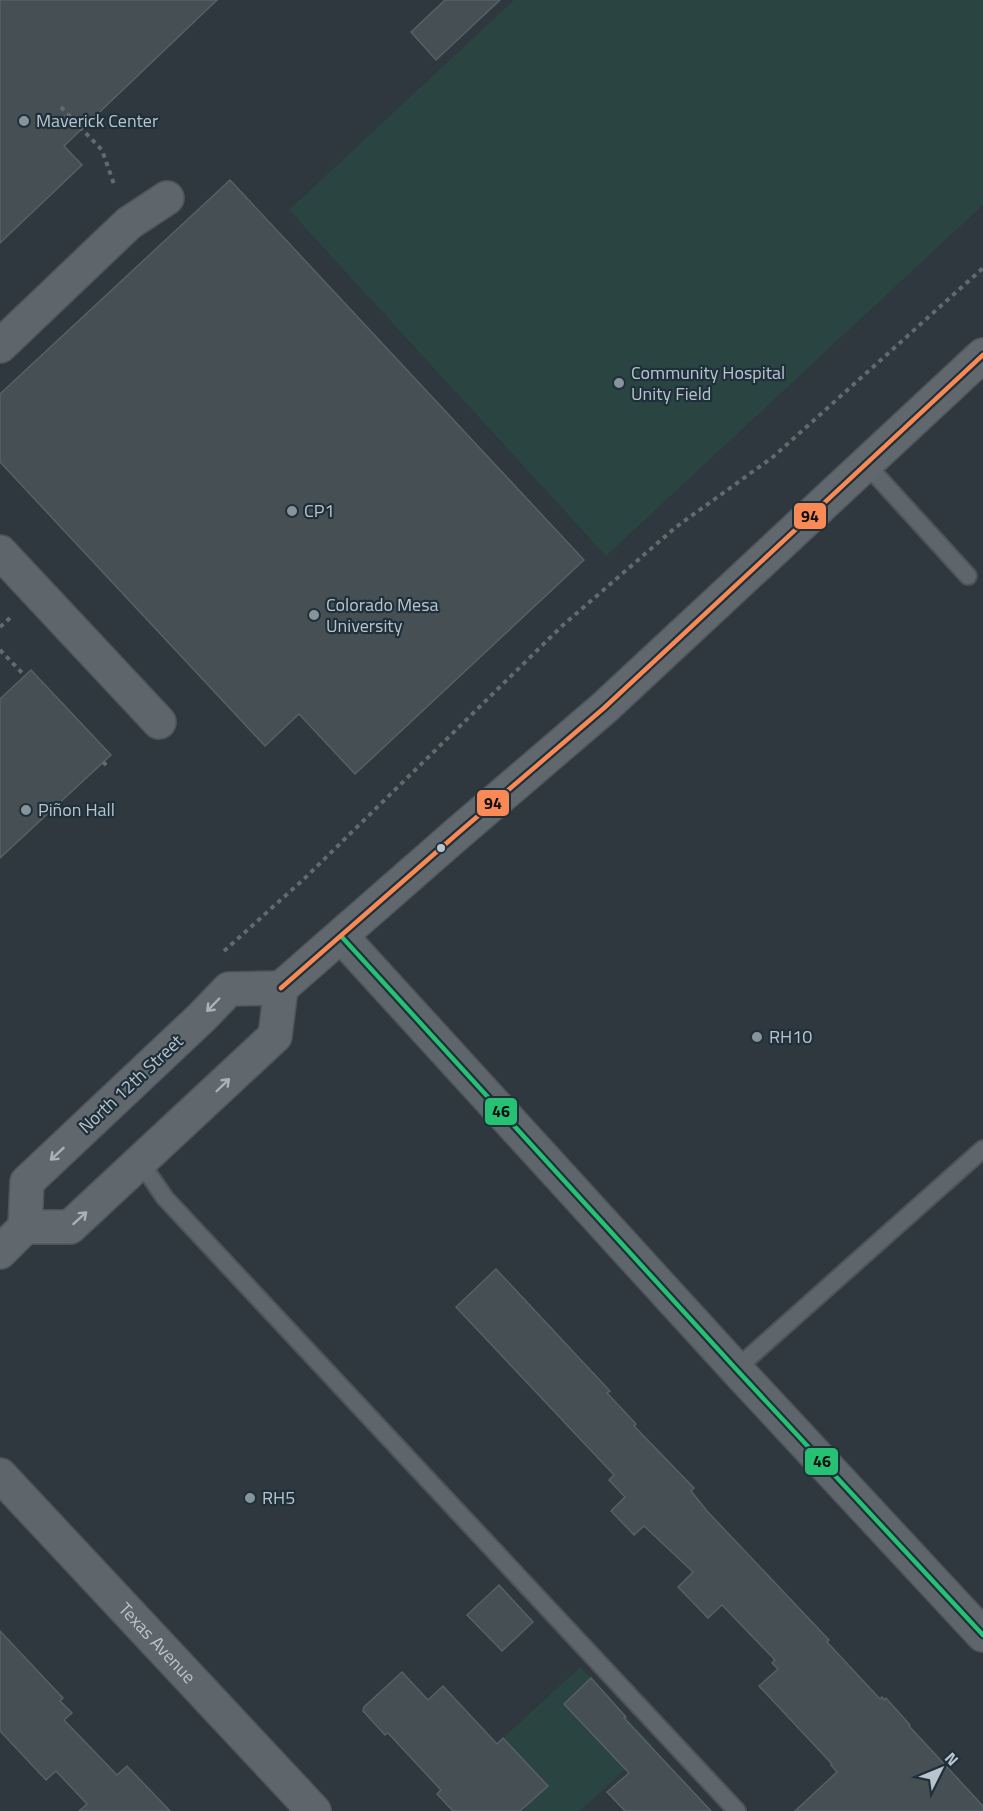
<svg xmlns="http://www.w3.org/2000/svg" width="983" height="1811" font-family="'Titillium Web',sans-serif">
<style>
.green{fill:#2a4442}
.building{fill:#464f54;stroke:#566065;stroke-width:1.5}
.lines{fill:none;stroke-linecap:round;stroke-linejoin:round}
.lane-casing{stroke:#4d5458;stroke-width:20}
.street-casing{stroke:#4d5458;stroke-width:36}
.primary-casing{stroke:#4c555b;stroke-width:36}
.path{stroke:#626a6f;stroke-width:4;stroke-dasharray:4.5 4.5;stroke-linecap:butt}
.lane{stroke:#5f666b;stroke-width:16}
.street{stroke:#5f666b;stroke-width:33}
.primary{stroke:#61686d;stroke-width:33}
.bus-1-casing{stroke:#20303a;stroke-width:9}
.bus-2-casing{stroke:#20303a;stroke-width:9}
.bus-1{stroke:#26c172;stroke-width:4.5}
.bus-2{stroke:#f98a56;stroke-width:4.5}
.oneway{stroke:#a7b2bb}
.poi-dot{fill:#88949c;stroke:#20303a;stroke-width:2}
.bus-dot{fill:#b9c5ce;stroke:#20303a;stroke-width:2}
.labels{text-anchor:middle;stroke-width:4.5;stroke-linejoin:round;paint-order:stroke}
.poi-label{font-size:18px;fill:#b9c5ce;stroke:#20303a;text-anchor:start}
.street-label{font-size:18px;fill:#b9c5ce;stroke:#20303a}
.line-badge{stroke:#20303a;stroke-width:2}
.pale-badge-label{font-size:16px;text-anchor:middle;font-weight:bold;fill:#111}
</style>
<rect width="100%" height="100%" fill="#2e383e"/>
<g class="green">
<path d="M514,0H983V205L606,556L289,210Z"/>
<path d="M580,1667L591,1678L564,1704L599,1742L626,1717L652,1745L580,1811H525L523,1809L548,1786L503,1738Z"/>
</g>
<g class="building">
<path d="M0,0H217L64,146L82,165L0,243Z"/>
<path d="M445,0H500L436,60L411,32Z"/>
<path d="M230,180L584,560L355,774L299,714L265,746L0,462V394Z"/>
<path d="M31,670L111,755L0,858V699Z"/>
<path d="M496,1269L610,1391L607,1393L636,1424L634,1426L694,1488L691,1491L707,1511L829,1640L827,1642L880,1699L882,1697L884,1700L886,1698L910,1725L909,1726L983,1806V1811H795L837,1772L831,1765L832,1764L759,1686L778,1669L772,1663L775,1660L722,1605L708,1618L678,1587L693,1572L644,1526L634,1535L611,1511L625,1497L609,1480L614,1475L456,1307Z"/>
<path d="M499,1585L533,1622L502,1651L467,1615Z"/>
<path d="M0,1631L63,1698L60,1701L72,1713L64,1720L117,1775L127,1766L170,1811H79L87,1804L56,1771L46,1780L0,1731Z"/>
<path d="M402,1672L428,1700L443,1686L497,1744L503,1738L548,1786L520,1811H453L437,1794L441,1790L388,1733L385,1735L363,1711L364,1707Z"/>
<path d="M591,1678L626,1717L624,1718L711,1811H625L607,1792L629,1773L564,1704Z"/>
</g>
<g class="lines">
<g class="lane-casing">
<g id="lane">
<path d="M866,464L968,576"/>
<path d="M141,1163L165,1198L737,1811"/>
<path d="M736,1369L983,1149"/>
</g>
</g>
<g class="street-casing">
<g id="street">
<path d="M0,346L129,223L167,198"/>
<path d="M0,552L159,722"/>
<path d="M341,936L736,1369L983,1635"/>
<path id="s1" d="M0,1475L314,1811"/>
</g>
</g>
<g class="primary-casing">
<g id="primary">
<path d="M281,988L457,834L604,708L983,355"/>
<path d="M0,1252L25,1227H70L275,1036L281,988L229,989L201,1018L27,1182L25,1227"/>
</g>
</g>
<g class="path">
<path d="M61,107L102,150L115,187"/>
<path d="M0,627L11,617"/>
<path d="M0,650L25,676"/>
<path d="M103,762L109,768"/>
<path d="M224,951L304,879L562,626L676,527L773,457L983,268"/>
</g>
<use href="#lane" class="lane"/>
<use href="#street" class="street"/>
<use href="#primary" class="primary"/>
<g class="bus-1-casing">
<path id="bus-1" d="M341,936L736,1369L983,1635"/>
</g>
<g class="bus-2-casing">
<path id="bus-2" d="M281,988L457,834L604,708L983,355"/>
</g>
<use href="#bus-1" class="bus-1"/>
<use href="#bus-2" class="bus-2"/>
</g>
<defs><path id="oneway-shaft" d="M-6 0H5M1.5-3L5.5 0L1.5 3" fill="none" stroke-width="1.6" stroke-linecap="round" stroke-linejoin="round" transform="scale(1.5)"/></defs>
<g class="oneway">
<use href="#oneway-shaft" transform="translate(213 1005) rotate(134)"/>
<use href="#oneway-shaft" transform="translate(223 1085) rotate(-44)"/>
<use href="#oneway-shaft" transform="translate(57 1154) rotate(137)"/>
<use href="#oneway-shaft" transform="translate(80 1218) rotate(-42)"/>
</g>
<g class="poi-dot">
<circle cx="24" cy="121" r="6"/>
<circle cx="619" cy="383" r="6"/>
<circle cx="292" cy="511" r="6"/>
<circle cx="314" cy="615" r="6"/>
<circle cx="26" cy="810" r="6"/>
<circle cx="757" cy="1037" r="6"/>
<circle cx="250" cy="1498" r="6"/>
</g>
<circle class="bus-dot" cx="441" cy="848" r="5"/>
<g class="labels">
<g class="poi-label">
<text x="36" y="127">Maverick Center</text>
<text x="631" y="379">Community Hospital<tspan x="631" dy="21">Unity Field</tspan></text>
<text x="304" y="517">CP1</text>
<text x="326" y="611">Colorado Mesa<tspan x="326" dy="21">University</tspan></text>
<text x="38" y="816">Piñon Hall</text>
<text x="769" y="1043">RH10</text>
<text x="262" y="1504">RH5</text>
</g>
<g class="street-label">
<text transform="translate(131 1084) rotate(-43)" y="6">North 12th Street</text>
<text dy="6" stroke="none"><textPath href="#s1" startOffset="230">Texas Avenue</textPath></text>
</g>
</g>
<g class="line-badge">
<rect x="793" y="502" width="34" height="28" rx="6" fill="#f98a56"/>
<rect x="476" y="789" width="34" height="28" rx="6" fill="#f98a56"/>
<rect x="484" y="1097" width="34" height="29" rx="6" fill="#26c172"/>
<rect x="804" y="1447" width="35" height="29" rx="6" fill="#26c172"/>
</g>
<g class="pale-badge-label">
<text x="810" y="522">94</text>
<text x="493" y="809">94</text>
<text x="501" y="1117">46</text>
<text x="822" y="1467">46</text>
</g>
<g transform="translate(941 1769) rotate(47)" stroke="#20303a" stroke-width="4.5" paint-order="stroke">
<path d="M0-4.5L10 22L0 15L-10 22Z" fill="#b9c5ce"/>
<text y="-9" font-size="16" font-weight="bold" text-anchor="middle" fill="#b9c5ce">N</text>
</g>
</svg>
